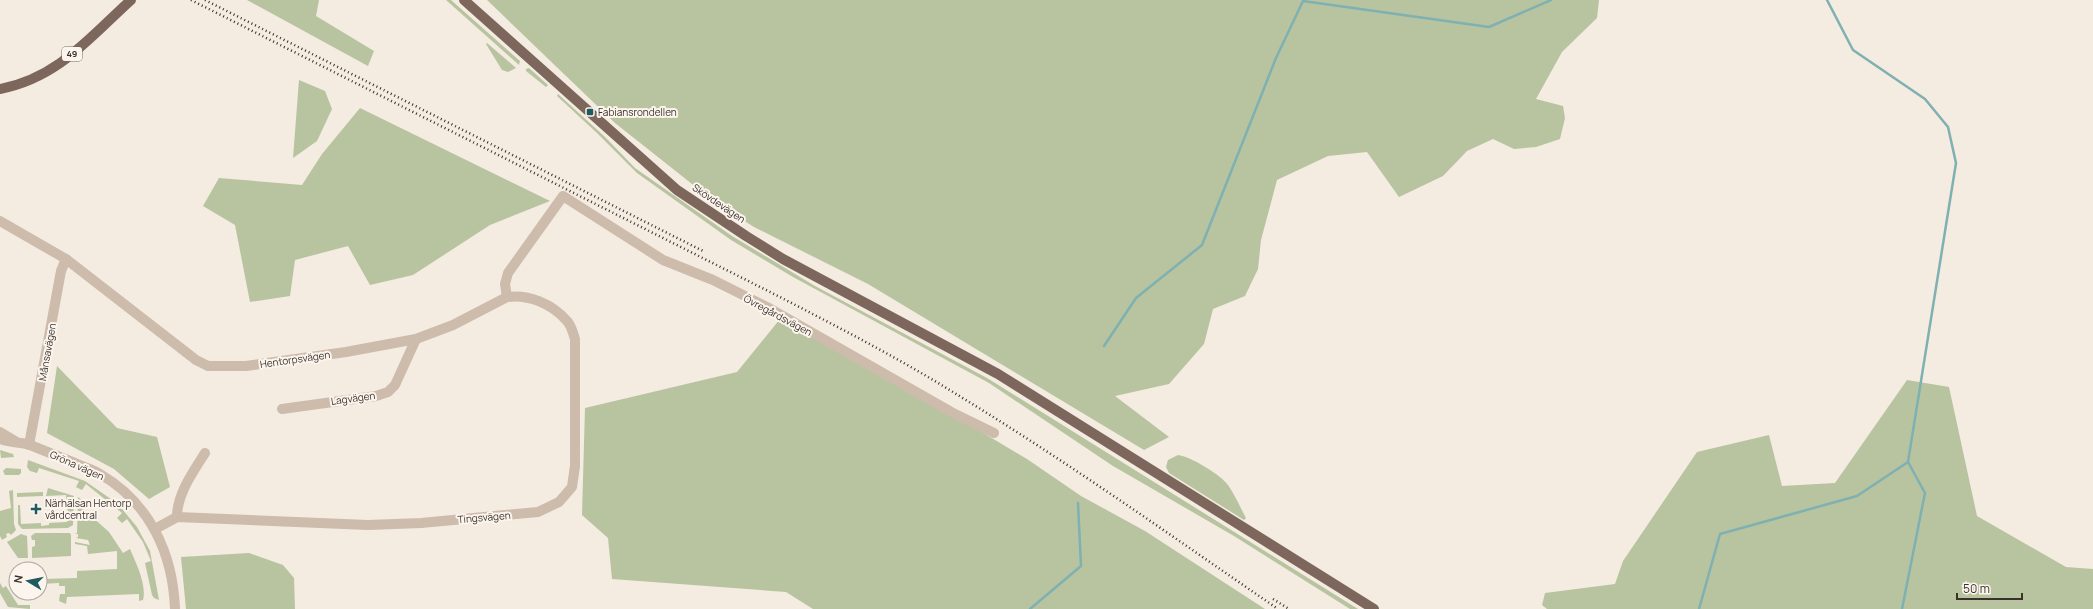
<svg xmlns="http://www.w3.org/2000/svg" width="2093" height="609" font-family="Manrope,sans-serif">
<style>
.green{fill:#b8c4a0}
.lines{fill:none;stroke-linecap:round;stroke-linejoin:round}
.stream{stroke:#7fb0b2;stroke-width:2.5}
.minor{stroke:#cdbbac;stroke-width:10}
.major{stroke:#7d675c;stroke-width:10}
.rail{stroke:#3b302b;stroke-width:2.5;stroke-dasharray:1 3;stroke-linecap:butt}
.poi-dot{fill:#1f5a5e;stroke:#fbf5ee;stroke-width:1.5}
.labels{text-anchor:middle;stroke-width:4;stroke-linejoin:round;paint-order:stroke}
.shield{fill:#fbf5ee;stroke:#756b66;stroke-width:1}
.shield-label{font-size:9px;font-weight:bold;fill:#3b302b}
.poi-label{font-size:10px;fill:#3b302b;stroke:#fbf5ee;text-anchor:start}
.street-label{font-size:10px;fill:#3b302b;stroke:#fbf5ee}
</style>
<rect width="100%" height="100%" fill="#f4ebe1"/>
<g class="green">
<path d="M247,0H319L316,16L374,51L368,66Z"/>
<path d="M446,0H451L520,61L519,65Z"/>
<path d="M487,0H1599L1597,18L1562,52L1536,99L1563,106L1565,118L1560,139L1536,147L1514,149L1493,139L1467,151L1443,176L1399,197L1367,152L1328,156L1277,180L1261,240L1258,269L1245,296L1213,309L1204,344L1169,384L1115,396L1169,437L1144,450L868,284L754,227L716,203L615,123Z"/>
<path d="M486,44L487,43L516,68L508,72L502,70Z"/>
<path d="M529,68L548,85L546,87L526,71V69Z"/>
<path d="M299,80L325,91L332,109L317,141L293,158Z"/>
<path d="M558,94L604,136L635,168L732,236L815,286L987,378L1358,609H1350L1234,536L1113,466L989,383L793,277L731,240L637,173L597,133L557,96Z"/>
<path d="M360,108L550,201L490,225L413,275L370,285L348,246L295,260L290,296L250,302L235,225L203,206L219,178L302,185L322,154Z"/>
<path d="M780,319L970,425L1027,459L1081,496L1145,531L1265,609H813L786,592L612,579L608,538L582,515L585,408L737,372Z"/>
<path d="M57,366L117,428L157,437L170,487L149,499L114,469L47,433Z"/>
<path d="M1907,380L1949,387L1977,516L2066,567L2093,569V609H1547L1542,605L1545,593L1615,584L1623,561L1697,452L1769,435L1782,486L1835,483Z"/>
<path d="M0,450L13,454L14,457L1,458Z"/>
<path d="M1178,455C1190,456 1221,475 1228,485C1235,495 1240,507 1246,518L1244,520L1169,473L1166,467L1168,460Z"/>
<path d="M28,460L85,481L118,504L137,527L150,551L159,600L154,598L152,595L145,563L151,561L143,542L127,519L122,523L117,518L122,513L86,484L82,490L76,487L79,481L39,468L37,473L30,471L27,467Z"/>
<path d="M6,468L21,469V473L19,475H5L3,471Z"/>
<path d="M48,488L74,496L73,525L68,528L22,529L18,524V505H20L21,524L41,523V526L49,525V523L67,522L68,513L66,495L46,496Z"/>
<path d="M13,490L14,524L16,530L11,535L9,533L6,534L7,537L2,540L0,536V511L11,508L9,491Z"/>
<path d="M43,492V496L17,497V493Z"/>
<path d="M78,497L85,502L81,507L109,532L123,553L130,549C136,563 147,585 143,600L139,601V594L67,597L66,604L59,601L60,594H65V586H59V583L40,584V576H44V579L77,578V571L117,569V551L88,554L87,546L75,544V542L90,545L88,540L76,538L78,537V534H75L77,533Z"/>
<path d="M35,533H70L71,535V556L32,558V547L35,546V540H32L31,536Z"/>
<path d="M21,534L27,536L28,558H18L7,542Z"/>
<path d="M249,553L283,565L294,578L295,609H186L181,557Z"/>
<path d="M0,583L3,588L6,586L18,605H30V609L8,607L0,593Z"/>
</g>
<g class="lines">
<g class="stream">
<path d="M1827,0L1853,50L1925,99L1948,127L1956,163L1908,462L1925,493L1902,609"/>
<path d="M1104,346L1136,298L1202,245L1276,58L1303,1L1489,27L1551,0"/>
<path d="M1030,609L1081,566L1078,503"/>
<path d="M1699,609L1720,534L1857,496L1908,462"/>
</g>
<g class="minor">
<path d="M0,221L66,259L196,360L208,366H246L346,352L416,339L453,325L507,297L505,284L508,273L563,196L663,260L713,280L769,308L955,414L994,433"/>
<path d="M282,409L376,396L388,392L395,385L416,339"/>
<path d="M0,432L15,441"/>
<path d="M0,439C10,443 20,442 30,445C45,451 60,457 75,463C83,467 93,469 100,474C150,503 173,554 175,609"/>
<path d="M29,445L61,271L66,259"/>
<path d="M177,517C177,494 193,472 205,453"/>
<path d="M155,529L177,517L368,525L421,523L538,512L559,502L572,487L575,466V339C573,333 571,324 566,320C552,304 529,294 507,297"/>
</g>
<g class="major">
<path d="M464,0L677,190L746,236L783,259L998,374L1374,609"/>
<path d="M0,89C58,78 90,37 131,0"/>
</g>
<g class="rail">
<path d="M191,0L778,296C840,328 902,360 961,397C1069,463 1173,537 1278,609"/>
<path d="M205,0L705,252"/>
<path d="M1273,599L1289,609"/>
</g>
</g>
<g class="poi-dot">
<rect x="586" y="108" width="8" height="8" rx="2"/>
<path d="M34 503h4v4h4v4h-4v4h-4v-4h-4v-4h4z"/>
</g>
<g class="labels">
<rect class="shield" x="62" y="47" width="20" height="14" rx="3"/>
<g class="shield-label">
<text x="72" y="57">49</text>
</g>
<g class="poi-label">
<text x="598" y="116">Fabiansrondellen</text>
<text x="45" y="507">Närhälsan Hentorp<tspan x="45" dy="12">vårdcentral</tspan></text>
</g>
<g class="street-label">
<text transform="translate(719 203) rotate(34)" y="4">Skövdevägen</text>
<text transform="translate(778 315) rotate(28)" y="4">Övregårdsvägen</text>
<text transform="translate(47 352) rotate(-80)" y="4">Månsavägen</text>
<text transform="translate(295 359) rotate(-8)" y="4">Hentorpsvägen</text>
<text transform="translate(353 398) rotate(-8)" y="4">Lagvägen</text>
<text transform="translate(77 465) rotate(24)" y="4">Gröna vägen</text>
<text transform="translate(484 517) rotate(-5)" y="4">Tingsvägen</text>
</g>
</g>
<g transform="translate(28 581) rotate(280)"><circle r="19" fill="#fbf5ee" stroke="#aea6a0"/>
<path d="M0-3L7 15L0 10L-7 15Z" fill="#1f5a5e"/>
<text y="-6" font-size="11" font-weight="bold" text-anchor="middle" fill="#3b302b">N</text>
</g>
<path d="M1957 593v6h65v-6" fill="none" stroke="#3b302b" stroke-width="2"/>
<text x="1963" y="593" font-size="12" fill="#3b302b" stroke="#fbf5ee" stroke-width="3" paint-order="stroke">50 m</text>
</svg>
